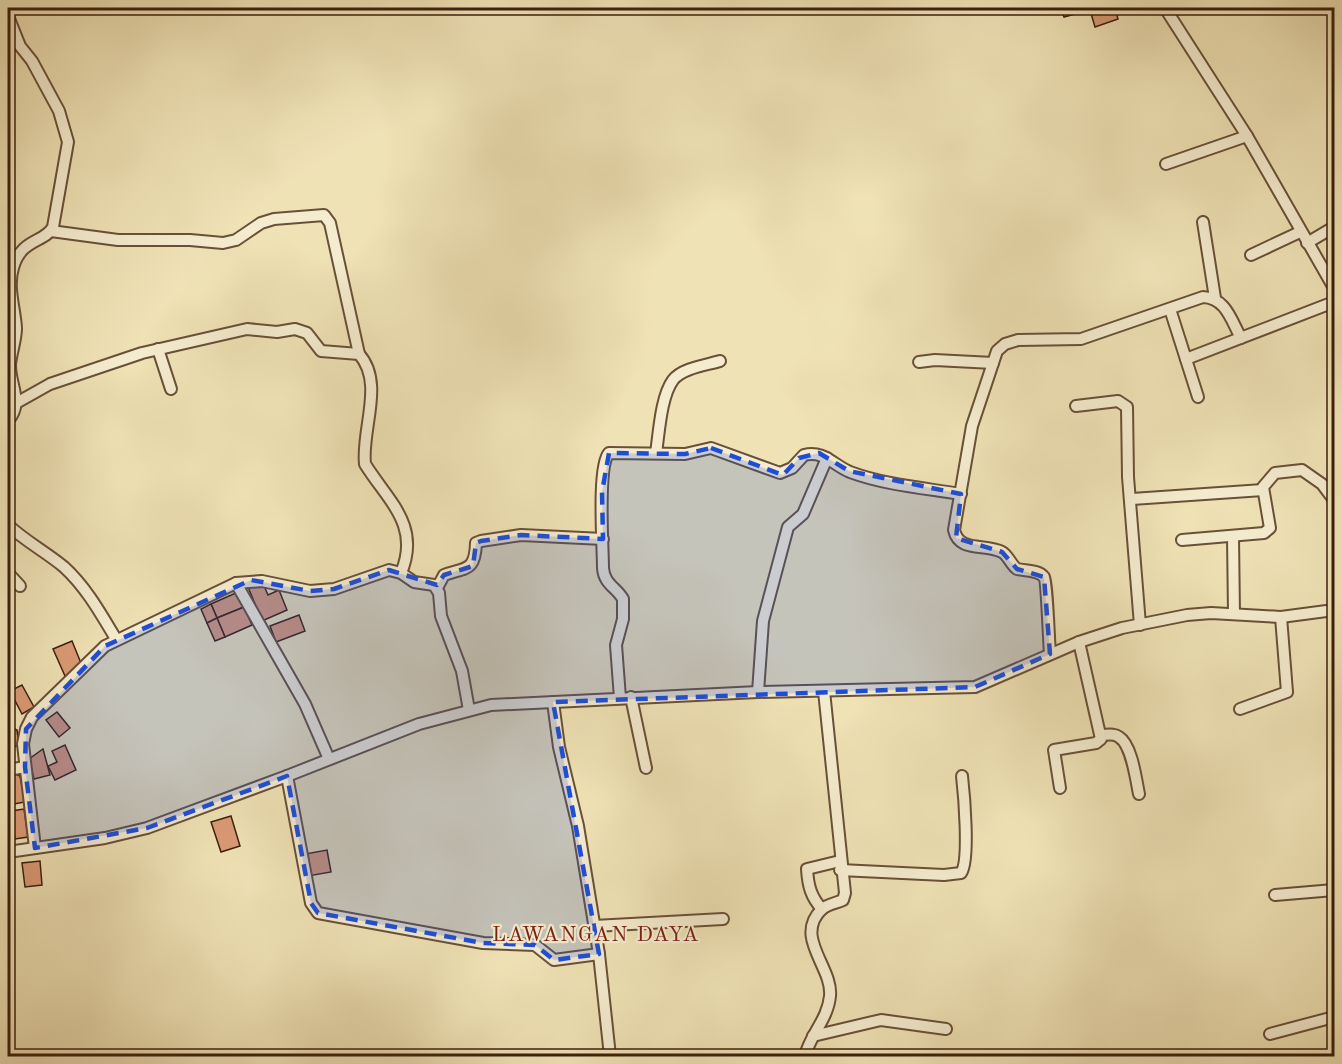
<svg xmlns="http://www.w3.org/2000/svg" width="1342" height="1064" font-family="'Old Standard TT',serif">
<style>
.building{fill:#db9a76;stroke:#3c1f0e;stroke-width:1.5}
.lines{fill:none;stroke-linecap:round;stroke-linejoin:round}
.minor-casing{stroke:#695038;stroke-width:14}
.path{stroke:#3c1f0e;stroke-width:2;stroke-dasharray:4.5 3;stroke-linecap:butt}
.minor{stroke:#f5eccf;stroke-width:10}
.marked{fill:#1d4ed8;fill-opacity:0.2;stroke:#1d4ed8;stroke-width:4.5;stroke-dasharray:12 8;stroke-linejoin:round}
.labels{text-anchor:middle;stroke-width:4.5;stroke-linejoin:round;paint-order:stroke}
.quarter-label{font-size:21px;letter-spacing:1.5px;fill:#7a1f14;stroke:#f5eccf}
</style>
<rect width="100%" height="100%" fill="#efe2b5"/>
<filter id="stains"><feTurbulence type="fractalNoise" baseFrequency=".00333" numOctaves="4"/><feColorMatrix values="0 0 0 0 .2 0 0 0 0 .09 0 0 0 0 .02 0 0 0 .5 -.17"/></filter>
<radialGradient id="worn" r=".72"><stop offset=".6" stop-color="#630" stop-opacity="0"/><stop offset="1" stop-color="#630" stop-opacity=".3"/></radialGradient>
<g class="building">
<path d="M1061,8H1097L1064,17Z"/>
<path d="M1097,8H1115L1118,19L1095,27L1090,10Z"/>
<path d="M262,581L268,595L279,590L287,610L262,621L248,587Z"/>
<path d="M238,592L244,607L217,618L211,604Z"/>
<path d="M211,604L217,618L207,623L201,609Z"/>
<path d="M244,607L252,625L225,637L217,618Z"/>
<path d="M299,615L305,631L276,642L270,626Z"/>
<path d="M217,618L225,637L215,641L207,623Z"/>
<path d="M72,641L83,668L65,676L53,649Z"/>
<path d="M22,685L34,707L22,714L10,691Z"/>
<path d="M57,712L70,728L59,737L46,720Z"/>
<path d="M8,726L17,730L19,746L8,747Z"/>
<path d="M65,745L76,770L55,780L48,766L57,762L52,751Z"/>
<path d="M43,749L50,775L34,779L29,759Z"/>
<path d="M12,772L20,776L25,802L8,805V773Z"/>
<path d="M24,809L28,837L15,839L11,811Z"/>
<path d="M231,816L240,846L221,852L211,822Z"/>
<path d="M327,850L331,872L308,876L305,854Z"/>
<path d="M40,861L42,885L25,887L22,863Z"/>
</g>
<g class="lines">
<g class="minor-casing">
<g id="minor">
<path d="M1165,8L1247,136L1334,288"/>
<path d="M8,16L20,46L32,61L59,111L68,142L53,227C45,243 21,238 13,268C7,287 15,309 16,328C16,341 11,352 10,365C10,387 24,402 8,421"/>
<path d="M1166,164L1247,136"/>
<path d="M1203,222L1215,298"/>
<path d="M51,231L118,240H190L223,243L236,240L261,223L274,219L324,215L330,223L359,354"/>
<path d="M1307,243L1334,227"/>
<path d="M1251,255L1300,232"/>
<path d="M1170,309L1198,397"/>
<path d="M158,349L171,389"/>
<path d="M1186,359L1334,302"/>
<path d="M919,362L935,360L993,363"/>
<path d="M18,402L50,384L142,353L247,329L277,332L295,329L307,333L321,351L359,354C385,383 361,430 365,464C388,501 421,525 401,573"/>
<path d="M1076,406L1118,401L1127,407L1128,477L1140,625"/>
<path d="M656,453C659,433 661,396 673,380C682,368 707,365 720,361"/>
<path d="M1132,499L1263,490"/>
<path d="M8,525C25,541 46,552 64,567C86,587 101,614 116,639"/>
<path d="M1233,537L1234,614"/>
<path d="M1182,540L1264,533L1270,528L1263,487L1275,473L1302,470L1322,484L1334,500"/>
<path d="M8,573L20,586"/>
<path d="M236,583L305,704L329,759"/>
<path d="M437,588L444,575C466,567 475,572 476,543L481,541L521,535L603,539"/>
<path d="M1050,654C1049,643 1047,581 1044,577C1039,570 1026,571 1017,569C1011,565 1008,555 1002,552C985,543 959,553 954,530L972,426L997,351L1005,344L1018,340L1081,339L1203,297C1226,298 1231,320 1241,338"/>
<path d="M758,692L763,621L788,527L803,514L827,458"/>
<path d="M631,697L646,768"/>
<path d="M620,698L616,645L623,619V599C616,587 604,584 603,568C603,547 597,466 609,453L685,454L711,448L780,473L792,468L804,455C824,450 833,465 850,472C885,485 924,488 961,494"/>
<path d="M553,702L559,747L578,826L599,954L610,1056"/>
<path d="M1240,709L1287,692L1281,617"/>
<path d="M1101,735C1107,735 1114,733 1119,737C1132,745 1136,780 1139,794"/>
<path d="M8,770L25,767"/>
<path d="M287,776L311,903L318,913L483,943L535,945L554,960L599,954"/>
<path d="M1060,788L1054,750L1096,743L1101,739L1079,642"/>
<path d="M35,848L23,744L26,729L32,717L105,646L236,583L262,581L310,591L334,589L389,570L401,573L414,582L434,585L439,593L441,616L462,671L469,710"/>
<path d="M8,852L105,838L147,828L287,776L419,724L491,705L758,692L975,687L1079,642L1122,628L1187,615L1211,613L1281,617L1334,610"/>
<path d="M840,870L944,875L961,873C970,861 964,793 962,776"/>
<path d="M1275,895L1334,890"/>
<path d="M822,909C811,897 808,886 807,869L840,861"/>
<path d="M594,926L723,919"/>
<path d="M1270,1034L1334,1017"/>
<path d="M813,1036L881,1020L946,1029"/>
<path d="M805,1056C810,1035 828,1019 830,996C833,967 793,937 822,909C828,904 837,903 843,900L845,893L824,691"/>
</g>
</g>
<path class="path" d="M729,1056L750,1050"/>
<use href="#minor" class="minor"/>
</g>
<path class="marked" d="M711,448L783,475L799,458L819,453L849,471L961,494L956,538L1002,552L1017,569L1044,577L1050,654L975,687L553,702L599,954L554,960L535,945L483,943L318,913L311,903L287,776L147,828L35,848L25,767L26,729L105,646L251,580L310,591L334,589L389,570L437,585L444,575L473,566L476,543L481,541L521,535L603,539L602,492L609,453L685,454Z"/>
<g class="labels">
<g class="quarter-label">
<text x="596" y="941">LAWANGAN DAYA</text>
</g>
</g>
<rect width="1342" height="1064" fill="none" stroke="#efe2b5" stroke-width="30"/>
<rect x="9" y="9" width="1324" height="1046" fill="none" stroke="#3c1f0e" stroke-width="3"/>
<rect x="15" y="15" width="1312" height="1034" fill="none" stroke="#3c1f0e" stroke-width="1.5"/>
<rect width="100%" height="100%" filter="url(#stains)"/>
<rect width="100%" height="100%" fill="url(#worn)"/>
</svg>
